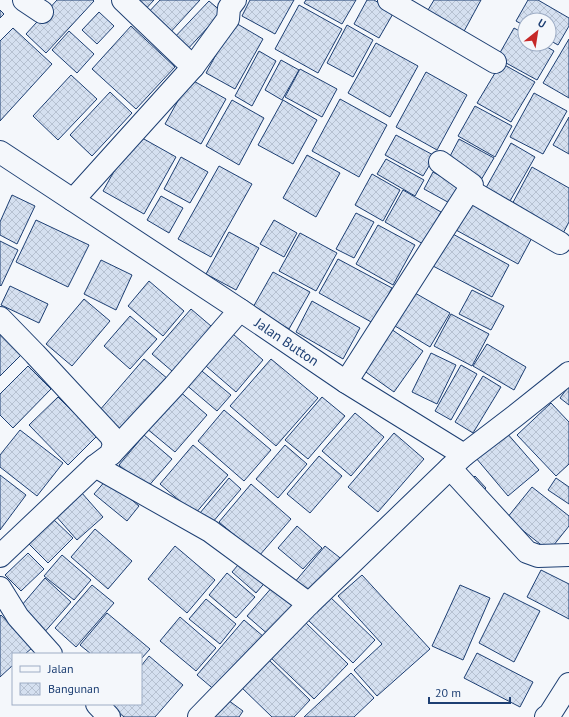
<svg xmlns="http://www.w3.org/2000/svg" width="569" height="717" font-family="'PT Sans',sans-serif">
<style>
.building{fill:url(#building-cross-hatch);stroke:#1d3f73}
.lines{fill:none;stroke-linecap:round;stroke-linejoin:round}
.minor-casing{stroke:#1d3f73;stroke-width:24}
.minor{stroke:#f4f7fb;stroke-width:22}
.labels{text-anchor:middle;stroke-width:3;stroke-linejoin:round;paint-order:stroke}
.street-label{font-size:14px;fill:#1d3f73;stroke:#f4f7fb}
</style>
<defs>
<pattern id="building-cross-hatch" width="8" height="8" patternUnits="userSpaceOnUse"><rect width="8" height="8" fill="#d5e0f0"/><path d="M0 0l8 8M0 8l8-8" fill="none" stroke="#b6c1d1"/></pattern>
</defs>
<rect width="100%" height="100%" fill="#f4f7fb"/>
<g class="building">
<path d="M57,0H93L94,1L46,53L26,34Z"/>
<path d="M133,0H154L141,14Z"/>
<path d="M160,0H200L167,36L145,16Z"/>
<path d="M250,0H294L275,34L242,16Z"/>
<path d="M306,0H356L342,24L304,3Z"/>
<path d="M367,0H374L394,12L379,38L354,24Z"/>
<path d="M434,0H481L462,35L425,15Z"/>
<path d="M528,0H538L569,18V26L558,45L549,40V20H525V26L516,21Z"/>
<path d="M209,1L222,12L185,52L172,40Z"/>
<path d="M299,5L342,29L318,73L275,49Z"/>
<path d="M0,10L4,14L0,18Z"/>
<path d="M99,12L114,26L97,44L82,30Z"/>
<path d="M234,22L263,39L235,89L206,73Z"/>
<path d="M347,25L373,40L353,77L327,63Z"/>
<path d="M131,26L175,67L136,109L92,69Z"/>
<path d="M13,28L52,64L0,121V41Z"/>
<path d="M514,28L525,34V44H542L554,51L537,80L497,58Z"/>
<path d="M69,31L94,54L77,73L52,50Z"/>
<path d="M569,39V98L543,83Z"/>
<path d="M376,43L418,66L390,117L348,93Z"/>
<path d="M259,51L276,61L252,106L235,96Z"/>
<path d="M281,60L299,70L282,100L265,90Z"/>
<path d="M501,63L535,82L511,122L477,103Z"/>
<path d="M300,69L337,89L322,117L285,97Z"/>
<path d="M426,72L467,95L437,150L396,127Z"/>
<path d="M71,75L97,99L58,140L33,116Z"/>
<path d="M190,79L226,99L201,144L165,124Z"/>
<path d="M110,92L132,113L92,156L70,135Z"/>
<path d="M534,93L567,111L543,154L510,137Z"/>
<path d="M340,99L387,125L359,177L312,151Z"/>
<path d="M232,100L264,118L239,165L206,146Z"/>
<path d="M283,100L317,120L293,164L258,145Z"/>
<path d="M475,106L512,126L495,157L458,136Z"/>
<path d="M569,117V154L553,145Z"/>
<path d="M135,134L176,157L144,214L103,191Z"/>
<path d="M396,135L435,156L423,176L385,155Z"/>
<path d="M459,139L494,158L481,180L447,162Z"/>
<path d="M511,143L535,157L506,208L482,195Z"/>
<path d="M307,155L340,173L316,217L283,198Z"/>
<path d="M181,157L208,172L190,203L164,189Z"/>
<path d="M386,159L424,180L415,196L377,174Z"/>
<path d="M219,166L252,184L211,257L178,239Z"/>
<path d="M532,167L569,188V222L561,237L510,208Z"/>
<path d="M433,172L464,189L455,206L424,189Z"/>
<path d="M372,174L400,190L383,221L355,205Z"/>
<path d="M403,190L441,212L423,244L385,222Z"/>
<path d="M12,195L35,206L17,244L0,235V222Z"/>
<path d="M161,196L183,208L169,233L147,220Z"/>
<path d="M472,201L534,234L518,264L456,230Z"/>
<path d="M356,213L374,222L354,258L336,249Z"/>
<path d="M36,220L89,245L68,287L16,262Z"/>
<path d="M274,220L297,233L284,257L260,244Z"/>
<path d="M378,225L415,245L393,285L356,264Z"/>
<path d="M229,232L259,248L236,290L206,274Z"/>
<path d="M300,233L337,253L316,291L279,271Z"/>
<path d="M451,233L509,265L492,297L433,266Z"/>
<path d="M0,241L18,250L1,286L0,285Z"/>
<path d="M338,259L392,288L373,323L319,293Z"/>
<path d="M101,260L132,275L116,310L84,294Z"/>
<path d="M273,272L310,292L289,329L252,309Z"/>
<path d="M149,281L184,311L163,336L128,306Z"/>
<path d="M10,286L48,304L39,323L1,305Z"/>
<path d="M472,290L504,306L491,330L459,314Z"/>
<path d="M415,293L450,313L430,347L395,326Z"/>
<path d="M84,299L110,321L72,366L46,344Z"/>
<path d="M312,301L360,328L343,359L296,332Z"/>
<path d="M191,309L218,332L179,377L152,354Z"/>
<path d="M451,314L489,334L472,366L434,346Z"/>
<path d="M130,316L157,339L130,369L104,346Z"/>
<path d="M0,328L24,352L0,376Z"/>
<path d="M226,328L263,360L236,392L199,360Z"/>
<path d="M391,329L423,351L394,392L363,370Z"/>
<path d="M487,344L526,367L514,390L473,366Z"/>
<path d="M431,353L456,365L437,404L412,392Z"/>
<path d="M144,359L168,379L123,432L99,411Z"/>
<path d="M271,359L318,398L276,446L230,406Z"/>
<path d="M461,365L477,374L451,420L435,411Z"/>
<path d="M28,366L51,389L13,428L0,415V394Z"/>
<path d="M197,367L231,395L217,411L184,383Z"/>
<path d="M483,376L501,387L473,433L455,422Z"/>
<path d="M569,386V405L560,398Z"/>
<path d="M178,390L207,415L175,452L146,428Z"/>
<path d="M58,397L97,436L68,465L29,425Z"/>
<path d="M322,397L345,416L308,459L285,440Z"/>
<path d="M551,403L569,422V464L556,476L517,435Z"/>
<path d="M224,410L271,450L244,481L198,441Z"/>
<path d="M355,413L384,437L351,476L322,451Z"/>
<path d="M20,430L63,463L37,496L0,467V455Z"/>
<path d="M506,432L539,470L508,496L476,458Z"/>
<path d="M394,433L424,459L378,512L348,487Z"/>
<path d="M144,435L172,459L146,489L119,465Z"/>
<path d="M193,445L228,475L195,514L160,484Z"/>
<path d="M285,445L307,464L278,498L256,479Z"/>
<path d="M319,456L342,476L310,513L287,494Z"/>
<path d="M0,475L26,495L0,530Z"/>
<path d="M475,476L486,488L479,494L468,483Z"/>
<path d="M229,478L241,489L212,523L200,513Z"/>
<path d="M556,478L569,487V504L548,490Z"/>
<path d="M107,479L139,506L127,521L94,494Z"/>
<path d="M251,484L291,519L259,556L219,522Z"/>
<path d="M532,487L569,516V526L549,551L507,518Z"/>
<path d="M81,492L103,517L77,540L55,515Z"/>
<path d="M53,519L73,538L48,563L29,544Z"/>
<path d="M297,526L322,548L303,569L278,548Z"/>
<path d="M95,529L132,561L108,589L71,557Z"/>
<path d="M175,546L215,580L187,613L148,579Z"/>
<path d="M325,546L344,561L312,598L294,583Z"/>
<path d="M28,553L44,569L21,591L5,575Z"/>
<path d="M62,555L91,580L74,600L44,576Z"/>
<path d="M244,558L268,579L256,593L232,572Z"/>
<path d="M541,570L569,584V619L527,597Z"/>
<path d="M227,573L255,597L236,618L209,595Z"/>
<path d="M362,575L430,649L377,696L354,670L382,644L338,596Z"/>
<path d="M45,578L71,602L42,635L16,612Z"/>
<path d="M92,585L114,603L76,647L55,628Z"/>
<path d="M274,585L297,604L270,636L247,616Z"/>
<path d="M460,585L490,598L463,660L432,646Z"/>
<path d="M504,593L540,611L514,662L479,643Z"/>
<path d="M329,596L375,640L353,663L307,619Z"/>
<path d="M206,599L236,624L220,644L189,619Z"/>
<path d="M107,613L150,649L141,659V654H91L80,645Z"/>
<path d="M1,615L32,648L25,654H13V665L0,677V616Z"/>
<path d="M180,617L216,648L196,671L160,641Z"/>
<path d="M244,620L264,637L217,692L197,675Z"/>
<path d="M304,621L348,664L314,699L269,656Z"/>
<path d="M477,653L533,682L520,707L464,678Z"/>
<path d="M149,656L183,685L155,717H124L109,704H141V666Z"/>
<path d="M268,659L310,700L294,717H272L240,686Z"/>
<path d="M351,673L374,698L354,717H304Z"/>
<path d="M221,695L243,711L239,717H206Z"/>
</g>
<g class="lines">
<g class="minor-casing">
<g id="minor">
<path d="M24,0L42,12"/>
<path d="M123,0L193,67"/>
<path d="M389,0L495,62"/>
<path id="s1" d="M0,152L240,310L346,382L464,455L515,416L569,373"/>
<path d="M440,162L472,185L469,190"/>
<path d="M73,200L193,67L228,19L229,8L235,0"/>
<path d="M0,318L35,354L111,436L114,444L111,454L95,466L0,556"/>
<path d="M346,382L469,190L560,243"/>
<path d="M111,454L174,386L240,310"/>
<path d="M95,466L210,531L309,604"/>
<path d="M450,468L527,552L538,556L569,555"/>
<path d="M0,588L18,617L51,654"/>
<path d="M97,704L109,717"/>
<path d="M199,717L309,604L450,468L464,455"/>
<path d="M546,717L550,714L569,684"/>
</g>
</g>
<use href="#minor" class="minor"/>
</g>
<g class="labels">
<g class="street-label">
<text dy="5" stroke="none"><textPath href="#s1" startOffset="344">Jalan Button</textPath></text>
</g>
</g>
<rect x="12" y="653" width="130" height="52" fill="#f4f7fb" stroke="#9eadc5"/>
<rect x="20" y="666" width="20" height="6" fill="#f4f7fb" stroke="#9eadc5"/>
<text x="48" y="673" font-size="12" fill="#1d3f73">Jalan</text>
<rect x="20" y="683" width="20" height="12" fill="url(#building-cross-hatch)" stroke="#9eadc5"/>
<text x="48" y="693" font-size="12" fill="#1d3f73">Bangunan</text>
<g transform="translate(537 32) rotate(30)"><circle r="19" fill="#f4f7fb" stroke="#9eadc5"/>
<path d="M0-3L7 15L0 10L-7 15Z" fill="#c62828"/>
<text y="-6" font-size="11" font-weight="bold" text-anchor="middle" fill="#1d3f73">U</text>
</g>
<path d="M429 697v6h81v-6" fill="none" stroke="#1d3f73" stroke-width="2"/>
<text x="435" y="697" font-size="12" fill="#1d3f73" stroke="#f4f7fb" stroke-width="3" paint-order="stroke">20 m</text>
</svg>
